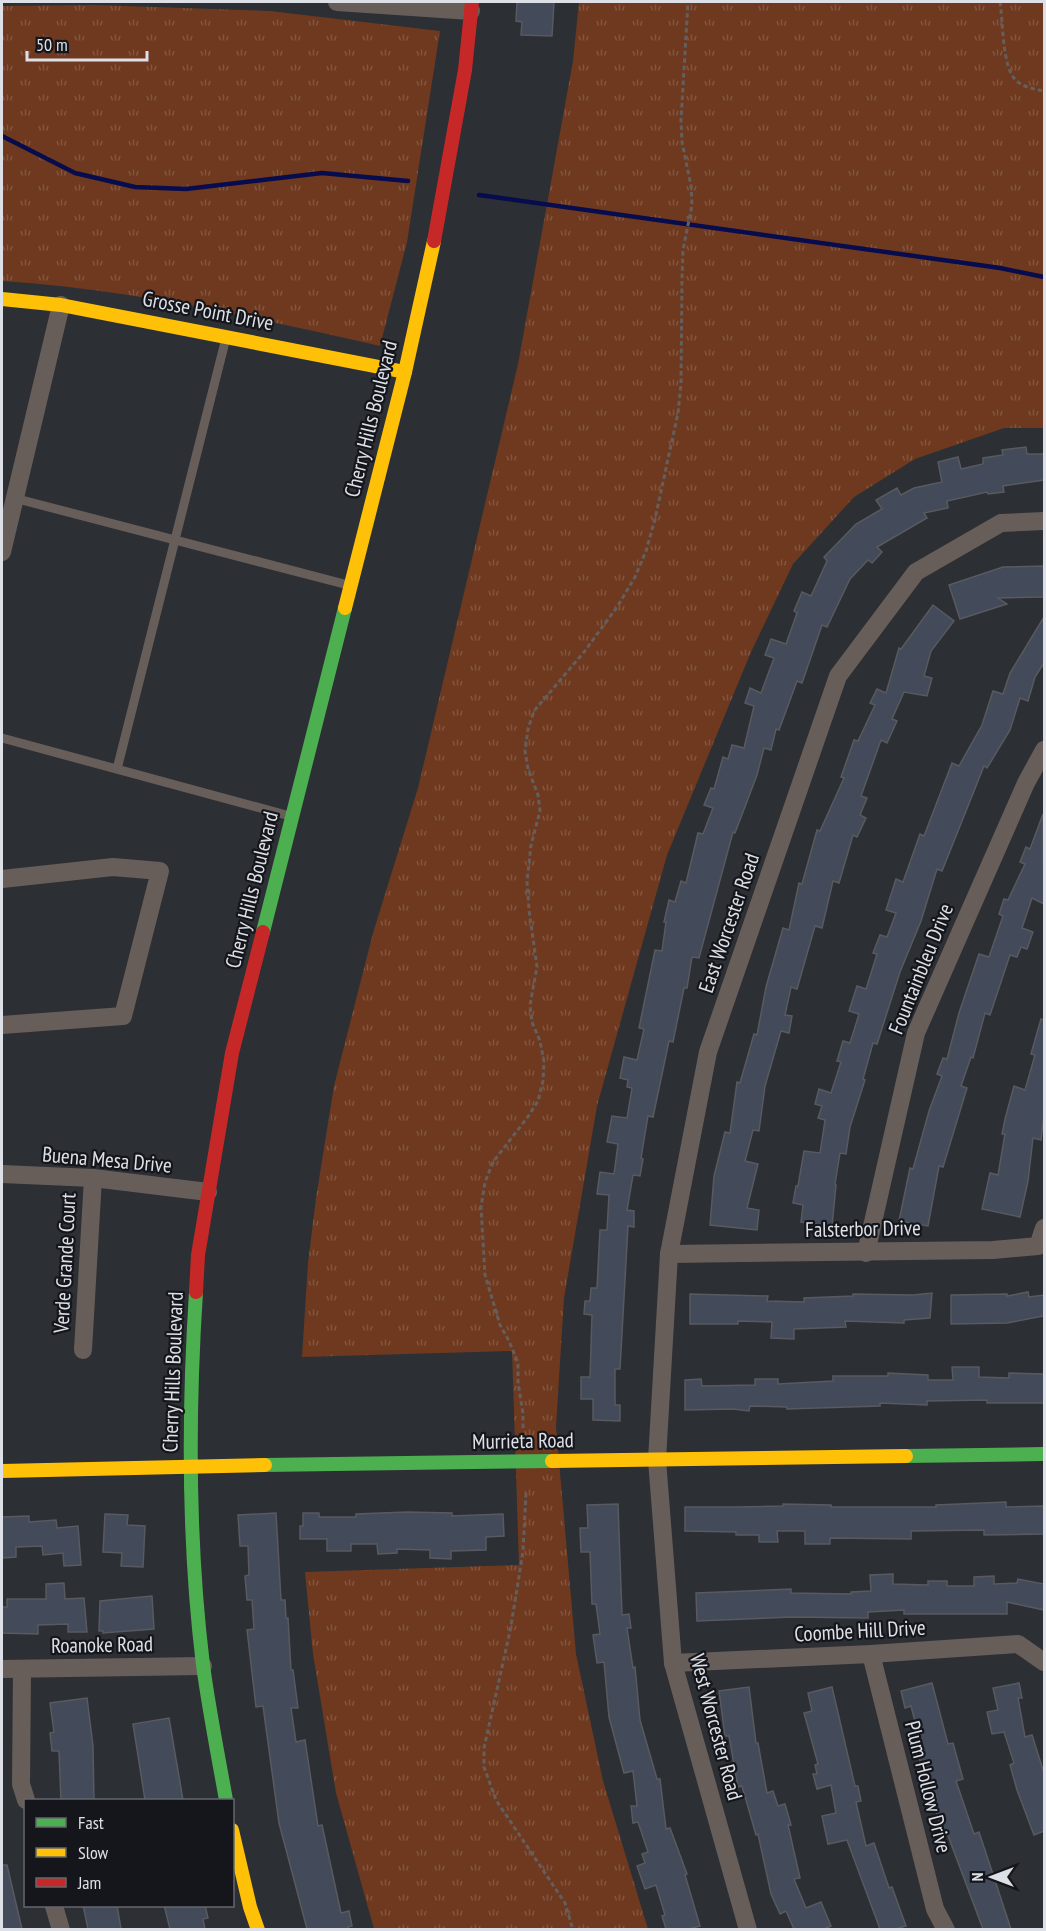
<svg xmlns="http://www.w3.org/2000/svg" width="1046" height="1931" font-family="'PT Sans Narrow',sans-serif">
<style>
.grass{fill:url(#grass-tufts)}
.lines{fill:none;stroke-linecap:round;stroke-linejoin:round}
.stream{stroke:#060c4d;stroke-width:4.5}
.building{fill:#434a59;stroke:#585a5f;stroke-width:1.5}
.path{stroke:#645f5e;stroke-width:3;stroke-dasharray:4.5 3;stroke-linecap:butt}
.lane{stroke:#685e59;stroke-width:9}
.street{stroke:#685e59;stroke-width:18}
.fast{stroke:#4caf50;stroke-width:14}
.slow{stroke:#ffc107;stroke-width:14}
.jam{stroke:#c62828;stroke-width:14}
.labels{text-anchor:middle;stroke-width:4.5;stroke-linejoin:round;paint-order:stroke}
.street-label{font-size:21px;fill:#dde0e7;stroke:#14161b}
</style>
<defs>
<pattern id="grass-tufts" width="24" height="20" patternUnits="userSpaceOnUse" patternTransform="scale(1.5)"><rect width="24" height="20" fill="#6e391e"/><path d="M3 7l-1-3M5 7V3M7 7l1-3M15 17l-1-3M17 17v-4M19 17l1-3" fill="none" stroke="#82553f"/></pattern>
</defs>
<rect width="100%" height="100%" fill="#2c2f34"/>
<g class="grass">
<path d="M579,2H1044V428H1004L915,459L854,497L793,564L751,652L667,855L597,1106L564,1298L556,1427L576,1654L603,1781L648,1929H374L336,1793L313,1654L305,1572L519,1565L512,1351L302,1357L308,1263L316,1198L334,1086L373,933L418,788L518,364L573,61Z"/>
<path d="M96,5L270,11L440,31L407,242L380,346C254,318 131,289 2,281V6Z"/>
</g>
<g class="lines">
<g class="stream">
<path d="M2,136L75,173L135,187L186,189L322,173L408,181"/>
<path d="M479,195L1000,268L1044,277"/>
</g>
</g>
<g class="building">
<path d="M517,2H554L552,36L521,35L522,22L516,21Z"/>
<path d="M1026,447L1027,454H1044V480L1003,486L1004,492L988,494L987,492L947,501L948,508L924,513L927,518L877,547L882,552L872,563L868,560L850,579L827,627L822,625L802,683L797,681L779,730L776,729L771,750L764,748L757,775L735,833L733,832L699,958L692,957L687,988H684L673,1042L669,1041L653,1117L648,1116L641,1158L643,1159L640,1176L633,1175L627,1210L634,1211V1227L628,1226L620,1369H615V1405H620V1421L593,1420V1399H581V1377H590L592,1315L584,1314L585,1301H590L591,1288H597L600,1230H607L609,1195L597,1194L600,1172L614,1174L618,1144L607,1142L612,1116L627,1118L632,1088L627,1087L628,1080L620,1078L624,1057L637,1060L644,1029L639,1028L655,950L662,951L666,922H664L669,900L675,902L681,881L686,883L698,833L703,834L713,808L704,805L711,788L714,789L723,757L728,759L732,745L744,748L754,706L745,703L750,688L761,693L774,658L765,655L771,639L786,644L797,613L794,611L802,592L811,596L827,561L824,557L856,524L882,509L876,500L897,488L901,495L914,488L942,482L938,462L958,457L961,469L983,464V458L1003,455L1002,450Z"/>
<path d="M1044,566V597L998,598L1007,604L960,619L949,585L1003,567Z"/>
<path d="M933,605L954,621L931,651L924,676L932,678L927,696L904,692L892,719L897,721L887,743L881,740L861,796L867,798L860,815L866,818L857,837L853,835L839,883L833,881L822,928L815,926L797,989L791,987L785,1015L792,1016L789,1033L781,1031L765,1086L759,1131L753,1130L745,1161L758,1164L747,1208L759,1210L757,1230L710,1225L714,1176L725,1132L730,1133L737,1082L740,1083L754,1034L757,1035L766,987L783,928L789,930L799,883L802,884L817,830L820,831L844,778L841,777L854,740L858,741L875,705L870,703L877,689L886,693L899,648L901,649Z"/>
<path d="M1044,617V663L1035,677L1028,701L1020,698L1010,730L987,768L984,766L942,871L937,869L921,921L900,972L877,1044L873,1043L863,1079L865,1080L850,1127L846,1154L840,1153L835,1184L836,1185L832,1226L801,1222L803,1205L793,1203L796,1186H798L804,1151L820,1153L825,1120L818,1118L822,1106L815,1104L819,1089L831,1093L841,1062L837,1061L843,1041L850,1043L859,1014L849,1011L857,986L866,989L877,954L873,953L880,935L887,937L896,913L886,910L896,879L903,882L920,834L924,836L952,763L959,766L982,725L993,691L1003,694L1010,673Z"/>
<path d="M1043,814L1044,904L1032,898L1022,928L1033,932L1027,949L1021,947L1017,957L1010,955L990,1015L985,1013L973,1058L971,1057L961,1086L967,1088L943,1167L939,1166L928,1226L899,1221L910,1168L913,1169L929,1111L942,1076L937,1074L943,1058L947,1059L959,1013L979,954L989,957L1003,916L999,914L1004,899L1008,900L1025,864L1020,862L1026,847L1030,849Z"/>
<path d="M1041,1019L1044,1020V1114L1041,1140L1033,1138L1028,1181L1020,1217L982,1209L990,1173L998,1175L1005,1134H1002L1005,1119L1014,1086L1025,1090L1035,1055L1031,1054Z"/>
<path d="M1028,1292L1029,1297L1044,1295V1316L1007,1323L951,1324V1295L1007,1294V1296Z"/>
<path d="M932,1293L930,1318L904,1320V1323L845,1321L846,1327L794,1329V1339L771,1338L772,1322L738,1321V1324H690V1294L768,1296L767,1301L804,1302V1298L853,1296V1294L913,1295Z"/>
<path d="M952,1367H979V1377L1009,1378V1373L1044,1374V1403H987V1400L927,1401V1405L880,1403V1406L787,1409V1407L750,1406L749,1411L733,1409L685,1410V1380L701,1379L702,1386L755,1385V1379H778V1384L833,1381V1376H888V1373L928,1375V1380H953Z"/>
<path d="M1006,1502V1507L1044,1506V1534L984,1535V1530L911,1531V1539L830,1538V1544H805V1531H777L778,1542H759V1535H736V1532L685,1531V1507H737L783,1506V1504L831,1505V1507H936V1505Z"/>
<path d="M618,1504L622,1615L629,1614L631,1628H627L633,1668L635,1667L640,1720L657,1779H660L666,1829L670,1828L687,1874L685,1875L700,1926L689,1929H666L662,1916L665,1915L656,1885L645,1889L637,1866L645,1863L642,1854L648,1852L638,1822L633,1823L631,1806H637L633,1771L624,1773L609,1717L604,1662L597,1663L593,1635L600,1634L596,1604H592L590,1552H581L580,1528H588L587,1505Z"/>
<path d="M407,1512L452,1513V1516L503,1514L504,1536L486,1537V1550L451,1551V1559L430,1558V1550L397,1549V1553L378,1554L377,1544H351V1551H327V1539H300V1526H303V1513H319V1517H356V1514Z"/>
<path d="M276,1513L281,1600H285L286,1618H288L291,1670H293L298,1708H291L296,1742L305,1740L318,1826L322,1825L341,1913L349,1911L352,1926L348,1927L349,1929H307L279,1823L263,1706L256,1707L247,1630L254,1629L252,1600H247L245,1576L249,1575L248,1546H240L238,1515Z"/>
<path d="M105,1514L128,1515L127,1525L145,1526L143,1567L121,1566L122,1553L103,1552Z"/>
<path d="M29,1516V1522L56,1520L57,1528L78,1526L81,1565L64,1566L63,1553L43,1555L42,1546L16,1547V1557L2,1558V1517Z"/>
<path d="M893,1574V1584L928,1585V1581H947V1586H974V1577L994,1576V1584L1017,1583L1018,1579L1044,1584V1610L1007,1602V1614H904V1610L868,1612V1618L792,1617L697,1621L696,1593L791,1589V1593L851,1594V1592L871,1591L870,1575Z"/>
<path d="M64,1583L65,1599L84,1598L87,1632H68V1624L38,1625V1634L2,1633V1607H7V1599H46V1584Z"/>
<path d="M152,1596L154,1629L103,1633V1631H99L100,1601Z"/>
<path d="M932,1683L948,1744L953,1743L963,1779L956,1781L974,1834L979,1832L1011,1929H983L947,1833L944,1834L928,1789L915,1743L920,1741L911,1706L905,1708L901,1691Z"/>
<path d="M1019,1683L1022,1698H1018L1025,1737L1032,1735L1044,1773V1831L1034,1835L1017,1790L1010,1765L1014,1763L1004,1732L992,1734L987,1712L998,1710L993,1688Z"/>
<path d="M749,1687L756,1743H758L767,1793L773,1791L778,1806L785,1804L791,1825H788L800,1878L794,1879L806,1908L821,1902L831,1926L824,1929H794L786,1911L780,1914L771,1894L758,1834L756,1835L742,1786L738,1787L729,1736H725L719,1691Z"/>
<path d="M832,1687L855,1786H858L861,1801L856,1802L866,1846L874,1843L889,1888L892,1887L906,1926L895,1929H880L847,1840L828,1844L822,1816L836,1813L831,1785L817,1789L813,1774H817L815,1765L818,1764L804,1713L812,1711L808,1693Z"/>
<path d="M87,1698L93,1746L94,1800H61L59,1751H52L50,1733L54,1732L50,1703Z"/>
<path d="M169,1718L183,1800H145L133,1724Z"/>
<path d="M2,1865H7L22,1929H2Z"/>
<path d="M83,1905H117L121,1929H88Z"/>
<path d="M164,1905H205L208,1918L203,1919L205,1929H170Z"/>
</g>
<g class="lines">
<g class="path">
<path d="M1000,2C1003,20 1002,63 1014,78C1021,87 1034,89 1044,91"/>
<path d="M523,1428V1414L518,1382V1363L509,1341L500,1325L485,1275L481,1207L485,1182L493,1162L527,1118L538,1101L543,1081L544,1062L540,1041L532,1022L530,1005L537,967L529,910L527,881L531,845L540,811L538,795L528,769L525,751L528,729L534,711L584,652L617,607L635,577L646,551L655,519L678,413L681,384L682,279L683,250L692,205L691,186L682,142L681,120L688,2"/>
<path d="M526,1493L523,1551L517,1589L510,1631L484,1748V1767L496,1800L565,1903L573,1930"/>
</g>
<g class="lane">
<path d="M14,498L348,585"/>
<path d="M2,738L290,816"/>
<path d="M117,769L226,338"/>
</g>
<g class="street">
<path d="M337,2L471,11"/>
<path d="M2,552L61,305"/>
<path d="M2,879L113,867L160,871L123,1016L2,1025"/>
<path d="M2,1174L93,1178L208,1192"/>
<path d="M866,1253L916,1033L1026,783L1044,750"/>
<path d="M669,1254L993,1250L1038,1246L1044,1228"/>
<path d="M83,1350L93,1178"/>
<path d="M871,1654L935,1909L946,1930"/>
<path d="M673,1663L871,1654L1018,1644L1044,1662"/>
<path d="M2,1669L203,1666"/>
<path d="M22,1670L21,1784L26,1800"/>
<path d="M54,1906L61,1930"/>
<path d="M748,1930L673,1663L657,1460L669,1254L708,1052L838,676L916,572L1001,523L1044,521"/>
</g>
<g class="fast">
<path d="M263,932L345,608"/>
<path d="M196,1292C188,1416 188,1542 203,1665C209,1710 218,1755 226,1800"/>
<path d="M906,1456L1044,1454"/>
<path d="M265,1465L552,1461"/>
</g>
<g class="slow">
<path d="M2,299L61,305L405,372"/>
<path d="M345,608L405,372L434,241"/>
<path d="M552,1461L906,1456"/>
<path d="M2,1471L265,1465"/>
<path d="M232,1830L250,1907L258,1930"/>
</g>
<g class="jam">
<path d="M434,241L465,70L472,2"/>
<path d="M196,1292L198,1255L232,1053L263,932"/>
</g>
</g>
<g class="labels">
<g class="street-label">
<text transform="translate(208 311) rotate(11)" y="7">Grosse Point Drive</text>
<text transform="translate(371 419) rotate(-76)" y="7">Cherry Hills Boulevard</text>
<text transform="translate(252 890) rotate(-76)" y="7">Cherry Hills Boulevard</text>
<text transform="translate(729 923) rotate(-71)" y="7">East Worcester Road</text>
<text transform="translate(921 969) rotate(-68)" y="7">Fountainbleu Drive</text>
<text transform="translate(107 1160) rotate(5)" y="7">Buena Mesa Drive</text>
<text transform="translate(863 1229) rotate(-1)" y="7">Falsterbor Drive</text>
<text transform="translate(65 1263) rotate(-87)" y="7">Verde Grande Court</text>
<text transform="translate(173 1372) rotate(-88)" y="7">Cherry Hills Boulevard</text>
<text transform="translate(523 1441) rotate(-1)" y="7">Murrieta Road</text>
<text transform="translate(860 1631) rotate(-3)" y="7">Coombe Hill Drive</text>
<text transform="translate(102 1645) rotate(-1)" y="7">Roanoke Road</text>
<text transform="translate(716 1727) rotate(75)" y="7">West Worcester Road</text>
<text transform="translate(928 1787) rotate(76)" y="7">Plum Hollow Drive</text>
</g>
</g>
<rect width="1046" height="1931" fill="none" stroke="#dde0e7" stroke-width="6"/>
<rect x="24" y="1799" width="210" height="108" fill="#14161b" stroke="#64676d" stroke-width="1.5"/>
<rect x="36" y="1818" width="30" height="9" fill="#4caf50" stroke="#64676d" stroke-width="1.5"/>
<text x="78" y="1829" font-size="18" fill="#dde0e7">Fast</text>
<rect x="36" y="1848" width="30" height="9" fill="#ffc107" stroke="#64676d" stroke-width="1.5"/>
<text x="78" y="1859" font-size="18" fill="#dde0e7">Slow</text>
<rect x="36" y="1878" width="30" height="9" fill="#c62828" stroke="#64676d" stroke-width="1.5"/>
<text x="78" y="1889" font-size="18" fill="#dde0e7">Jam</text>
<g transform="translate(992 1877) rotate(270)" stroke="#14161b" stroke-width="4.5" paint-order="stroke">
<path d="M0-4.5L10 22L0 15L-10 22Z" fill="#dde0e7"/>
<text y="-9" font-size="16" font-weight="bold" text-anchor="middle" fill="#dde0e7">N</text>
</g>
<path d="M27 51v9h120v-9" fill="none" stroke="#dde0e7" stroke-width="3"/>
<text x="36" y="51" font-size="18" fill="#dde0e7" stroke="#14161b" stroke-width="4.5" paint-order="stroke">50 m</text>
</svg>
